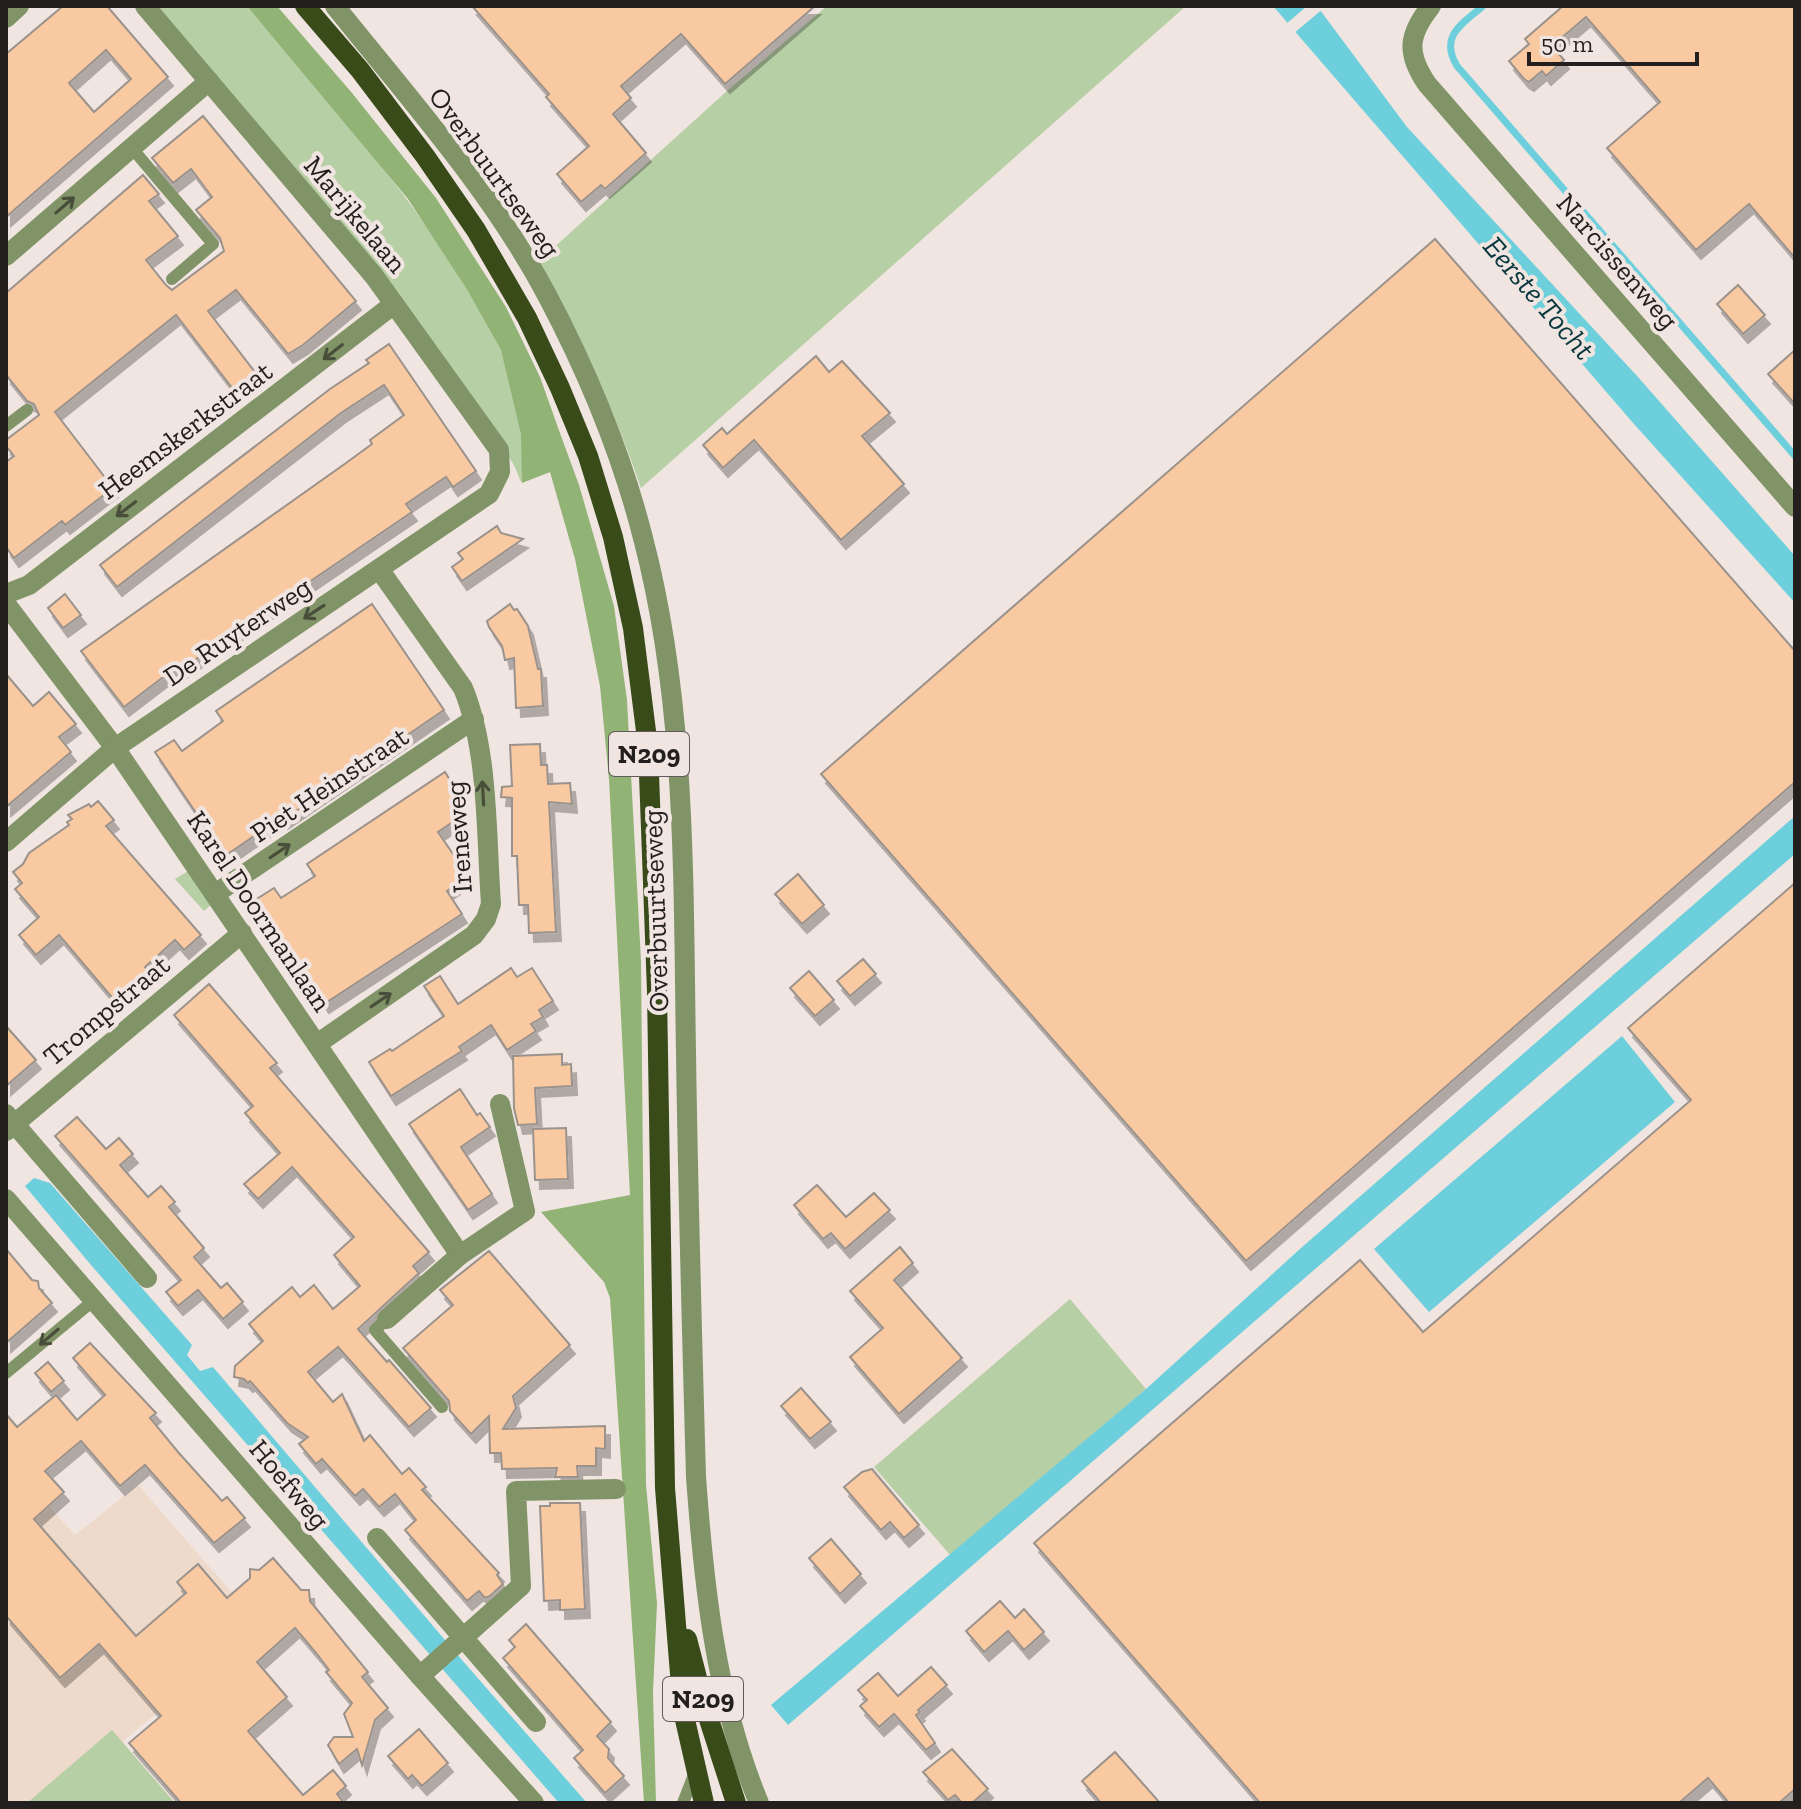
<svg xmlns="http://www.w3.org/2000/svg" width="1801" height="1809" font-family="'Zilla Slab',serif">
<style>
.industrial{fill:#eedacb}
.green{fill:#b7cfa5}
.forest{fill:#91b376}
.water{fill:#6ecfdc}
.pier{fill:#f0e5e1}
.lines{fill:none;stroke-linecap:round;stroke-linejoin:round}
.stream{stroke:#6ecfdc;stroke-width:7}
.building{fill:#f9c9a2;stroke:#9a928b;stroke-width:2;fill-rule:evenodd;filter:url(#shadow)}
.service{stroke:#819467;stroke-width:12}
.minor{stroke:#819467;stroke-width:20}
.tertiary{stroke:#819467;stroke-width:20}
.primary{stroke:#384b18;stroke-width:20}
.oneway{stroke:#494e3b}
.labels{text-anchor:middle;stroke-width:8;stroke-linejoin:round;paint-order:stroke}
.shield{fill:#f0e5e1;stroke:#605a58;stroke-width:2}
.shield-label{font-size:26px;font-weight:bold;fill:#231f1e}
.street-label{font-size:28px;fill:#231f1e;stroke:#f0e5e1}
.water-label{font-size:30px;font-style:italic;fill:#08383e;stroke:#f0e5e1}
</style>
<defs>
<filter id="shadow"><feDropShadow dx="5" dy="9" stdDeviation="0" flood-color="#0004"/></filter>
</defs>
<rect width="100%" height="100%" fill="#f0e5e1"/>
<path class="industrial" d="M6,1459L75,1535L138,1485L261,1626L49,1803H6Z"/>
<g class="green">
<path d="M157,6H247C339,114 436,220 500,348C520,387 533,431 550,472L521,482L514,465L458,381Z"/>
<path d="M827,6H1186L641,488C614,409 580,334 539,261L727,91Z"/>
<path d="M188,871L211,905L204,911L175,879Z"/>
<path d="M1070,1299L1146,1389L951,1556L874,1467Z"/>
<path d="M112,1730L175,1803H27Z"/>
</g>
<path class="forest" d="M247,6H277L352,93L436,198L506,307L540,377L561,436L579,485L614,606L627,700L641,961L646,1485L657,1603L653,1693L656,1803H644L610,1298L604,1282L541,1212L630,1195L609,779L600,686L575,559L550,472L522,483L521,434L501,350L468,291L408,199Z"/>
<g class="water">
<path d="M1273,6H1317L1407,127L1638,377L1795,556V603L1634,424Z"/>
<path d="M1795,816V854L788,1725L771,1705L1146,1389L1301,1248Z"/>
<path d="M1622,1036L1675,1102L1429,1312L1374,1249Z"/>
<path d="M34,1178L50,1183L192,1345L187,1355L200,1371L213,1367L462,1660L587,1803H559L91,1265L25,1186Z"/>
</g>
<path class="pier" d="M1307,6H1322L1324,8L1293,34L1285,25Z"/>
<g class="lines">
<path class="stream" d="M1483,6C1462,24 1439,36 1457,66L1795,456"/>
</g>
<g class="building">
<path d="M63,6H107L168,77L6,217V54ZM106,50L131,79L94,112L69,83Z"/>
<path d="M472,6H815L725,84L681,34L621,86L631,98L613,114L646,153L605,189L601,185L581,202L557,174L589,146L546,97L549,94Z"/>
<path d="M1563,6H1795V258L1749,204L1696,250L1607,148L1660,102L1586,17L1552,46L1564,60L1546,76L1542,71L1529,82L1524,79L1509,61L1529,44L1525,39Z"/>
<path d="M203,116L356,301L303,345L288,354L236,290L208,311L258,376L236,393L176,315L55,412L113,488L65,525L62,521L14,558L6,547V462L14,456L6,446V440L39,415L34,404L27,401L6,375V293L143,175L159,194L149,201L178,236L146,260L166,285L172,290L224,251L220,238L196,210L212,197L191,169L173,183L152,158Z"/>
<path d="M1435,239L1795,651V782L1246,1261L821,774Z"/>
<path d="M1738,285L1765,315L1743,334L1717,304Z"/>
<path d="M389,344L476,471L453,487L446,477L406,504L412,512L177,672L175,668L124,707L81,651L346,463L372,444L370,440L404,415L384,385L341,413L117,587L100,565L330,389L369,363L366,360Z"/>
<path d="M1795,350V404L1768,374Z"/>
<path d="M816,356L829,372L842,361L890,413L862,436L904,484L841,540L754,440L723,468L703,445L722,428L727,434Z"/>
<path d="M497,526L501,533L523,539L462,581L452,567L463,559L458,553Z"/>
<path d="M65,594L81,615L63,628L48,608Z"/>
<path d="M372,604L444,710L283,820L282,817L225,856L155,752L174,740L182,751L223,721L216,711Z"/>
<path d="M510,604L514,610L517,609L528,626L538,669H541L543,706L516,708L514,658L505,660L502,646L489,627L487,621Z"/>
<path d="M6,674L33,706L49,692L76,724L59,737L71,752L6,807Z"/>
<path d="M540,744L541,765H547L548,784L570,783L572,804L549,802L556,932L529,933L528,905H519L517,856H512V798L501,797L502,787L512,786L510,745Z"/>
<path d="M445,772L461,798L451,804L460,817L438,832L468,876L447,891L462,914L324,1004L255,900L274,888L281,898L315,876L307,864Z"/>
<path d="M98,801L114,820L106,826L201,935L184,950L175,940L145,967L150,972L115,1001L59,935L36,955L19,935L39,917L15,889L22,883L13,872L23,864L29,853L69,825L67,822L72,819L68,815L89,804L91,807Z"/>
<path d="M798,874L824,905L802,924L775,894Z"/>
<path d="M1795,883V1789L1779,1803H1729L1708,1778L1679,1803H1260L1034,1543L1360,1260L1423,1332L1691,1100L1628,1028Z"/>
<path d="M863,959L876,974L850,996L837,981Z"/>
<path d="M511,968L517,977L532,968L553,1001L539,1010L543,1017L531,1024L536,1031L507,1050L491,1025L459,1047L462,1051L391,1096L369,1062L390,1049L392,1051L444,1016L424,986L440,976L458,1004Z"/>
<path d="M809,971L834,1000L815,1016L790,988Z"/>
<path d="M209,984L277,1063L270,1068L429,1252L413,1266L419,1273L358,1329L387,1362L389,1360L431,1408L409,1427L338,1347L308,1372L333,1402L342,1394L364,1441L370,1435L402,1474L409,1468L426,1487L422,1490L499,1573L497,1575L503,1584L490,1596L485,1598L479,1591L467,1601L405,1530L416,1520L395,1494L379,1507L363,1489L355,1496L322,1459L316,1464L299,1444L308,1437L287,1423L250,1381L248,1383L244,1379L234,1377L235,1366L263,1341L249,1324L292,1287L300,1297L314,1285L333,1309L360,1286L334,1255L354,1237L292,1167L258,1199L244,1184L280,1153L245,1113L253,1106L174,1015Z"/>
<path d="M6,1026L36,1060L6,1086Z"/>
<path d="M562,1054V1065L571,1064L572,1086L535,1088L537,1124L518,1125L514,1108L513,1056Z"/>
<path d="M460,1089L477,1115L480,1113L490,1127L461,1147L492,1194L468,1210L409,1124Z"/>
<path d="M77,1117L106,1149L119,1138L133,1154L120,1165L148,1197L161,1186L175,1202L169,1207L204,1248L194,1257L221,1288L227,1283L243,1302L223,1319L198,1290L178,1306L166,1292L181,1280L55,1136Z"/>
<path d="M566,1128L568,1179L535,1180L533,1129Z"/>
<path d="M817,1185L846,1217L874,1193L890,1210L845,1249L831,1233L823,1239L794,1205Z"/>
<path d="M900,1247L913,1263L894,1280L962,1358L899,1414L850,1357L883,1328L850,1291Z"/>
<path d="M6,1249L32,1280L38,1281L39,1288L52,1303L6,1343Z"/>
<path d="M489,1251L570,1345L513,1396L516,1408L503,1429L605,1426V1449L596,1448V1466H577L578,1477H555L557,1468L502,1469L501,1453H490L489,1416L471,1434L450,1411L449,1401L403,1348L453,1305L440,1290Z"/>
<path d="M90,1343L156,1413L150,1418L178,1452L222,1501L227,1497L245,1518L214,1543L145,1465L120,1486L81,1441L45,1471L64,1492L34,1519L136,1636L186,1593L177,1582L198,1564L227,1598L250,1578V1569L259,1570L273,1558L301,1590H309L310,1601L368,1672L362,1677L388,1708L375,1720L362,1765L357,1749L339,1764L328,1745L334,1737H353L344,1714L352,1703L326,1672L329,1670L317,1654L295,1628L257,1662L287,1697L248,1731L303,1795L333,1770L346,1786L337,1794L344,1803H181L129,1743L161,1716L99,1644L60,1678L6,1616V1414L17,1427L56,1395L77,1420L105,1395L73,1358Z"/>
<path d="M48,1362L64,1381L51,1392L35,1373Z"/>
<path d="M801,1388L831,1422L810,1439L781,1406Z"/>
<path d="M872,1469L919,1525L904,1538L890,1522L881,1530L844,1487L862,1472Z"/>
<path d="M550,1503H580L585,1609L560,1610V1600L544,1601L540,1506H550Z"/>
<path d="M831,1539L861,1574L840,1594L809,1558Z"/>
<path d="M1000,1601L1015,1618L1024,1609L1044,1632L1024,1650L1008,1631L984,1652L966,1631Z"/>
<path d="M526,1624L611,1722L597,1736L609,1749L608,1758L624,1776L605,1793L574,1758L583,1750L503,1658L515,1647L509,1640Z"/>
<path d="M931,1667L947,1685L918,1710L920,1712L916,1715L935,1743L926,1750L894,1714L879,1727L860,1706L867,1700L858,1690L878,1673L898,1696Z"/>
<path d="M419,1729L448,1763L422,1786L412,1775L408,1779L388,1756Z"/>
<path d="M952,1749L988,1789L972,1803H962L955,1795L948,1800L923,1772Z"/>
<path d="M1115,1752L1160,1803H1101L1082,1781Z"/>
</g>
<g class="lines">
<g class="service">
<path d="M131,147L213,244L172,279"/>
<path d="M6,426L27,410"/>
<path d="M387,1319L375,1330L442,1407"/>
<path d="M6,1373L93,1301"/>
<path d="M683,1803L695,1772"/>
</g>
<g class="minor">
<path d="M335,6C410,100 492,191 548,297C588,373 622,455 643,538C687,705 683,882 686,1053C688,1195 692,1336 696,1477C704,1588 716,1700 759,1803"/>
<path d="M1431,6C1408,35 1406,53 1427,84L1795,507"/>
<path d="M6,18L19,6"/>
<path d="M6,256L209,81"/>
<path d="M6,594L29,585L394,304"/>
<path d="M6,604L115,748L460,1255"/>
<path d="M6,842L115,748L489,494L500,472L499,450L374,276L145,6"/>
<path d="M215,894L474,719"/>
<path d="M317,1044L474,935L486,919L491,904C486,835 489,751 463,688L379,569"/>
<path d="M6,1114L147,1278"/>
<path d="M6,1131L242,933"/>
<path d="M387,1319L460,1255L525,1211L500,1104"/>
<path d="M377,1538L536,1722"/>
<path d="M420,1676L521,1586L516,1491L616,1489"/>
</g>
<path class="tertiary" d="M6,1199L420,1676L534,1803"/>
<g class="primary">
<path d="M305,6L360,70L425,156L476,230L527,318L560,388L588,456L613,537L633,628L648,747L657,992L665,1488L683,1711L704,1803"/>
<path d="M687,1639L703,1701L736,1803"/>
</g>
</g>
<defs><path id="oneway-shaft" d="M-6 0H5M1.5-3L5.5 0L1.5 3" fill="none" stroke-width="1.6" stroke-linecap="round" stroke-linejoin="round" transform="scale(2)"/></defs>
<g class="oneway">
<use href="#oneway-shaft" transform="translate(65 205) rotate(-41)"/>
<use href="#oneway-shaft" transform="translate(333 352) rotate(142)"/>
<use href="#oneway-shaft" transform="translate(126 509) rotate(143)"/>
<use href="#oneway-shaft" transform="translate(314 612) rotate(147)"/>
<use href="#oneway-shaft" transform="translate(483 793) rotate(-93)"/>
<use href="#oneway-shaft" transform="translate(280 851) rotate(-34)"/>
<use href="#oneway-shaft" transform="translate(381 1000) rotate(-34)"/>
<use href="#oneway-shaft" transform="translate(49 1337) rotate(140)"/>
</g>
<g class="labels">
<g class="shield">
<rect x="609" y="732" width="80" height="44" rx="6"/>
<rect x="663" y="1677" width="80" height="44" rx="6"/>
</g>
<g class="shield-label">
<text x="649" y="763">N209</text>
<text x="703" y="1708">N209</text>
</g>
<g class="street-label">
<text transform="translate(495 172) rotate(54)" y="10">Overbuurtseweg</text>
<text transform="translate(356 214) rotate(50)" y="10">Marijkelaan</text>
<text transform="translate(1618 261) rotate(49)" y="10">Narcissenweg</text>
<text transform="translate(185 430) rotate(-37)" y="10">Heemskerkstraat</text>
<text transform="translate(237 631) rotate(-34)" y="10">De Ruyterweg</text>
<text transform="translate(329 784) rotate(-34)" y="10">Piet Heinstraat</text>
<text transform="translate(458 837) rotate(-94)" y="10">Ireneweg</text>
<text transform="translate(260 911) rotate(56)" y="10">Karel Doormanlaan</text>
<text transform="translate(655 911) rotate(-92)" y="10">Overbuurtseweg</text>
<text transform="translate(106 1010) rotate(-40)" y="10">Trompstraat</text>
<text transform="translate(290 1484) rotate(50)" y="10">Hoefweg</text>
</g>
<g class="water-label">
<text transform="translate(1539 298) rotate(49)" y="10">Eerste Tocht</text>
</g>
</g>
<rect width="1801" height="1809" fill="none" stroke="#231f1e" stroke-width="16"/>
<path d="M1529 52v12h168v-12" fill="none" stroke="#231f1e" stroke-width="4"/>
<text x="1541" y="52" font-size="24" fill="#231f1e" stroke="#f0e5e1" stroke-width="6" paint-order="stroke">50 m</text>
</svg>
